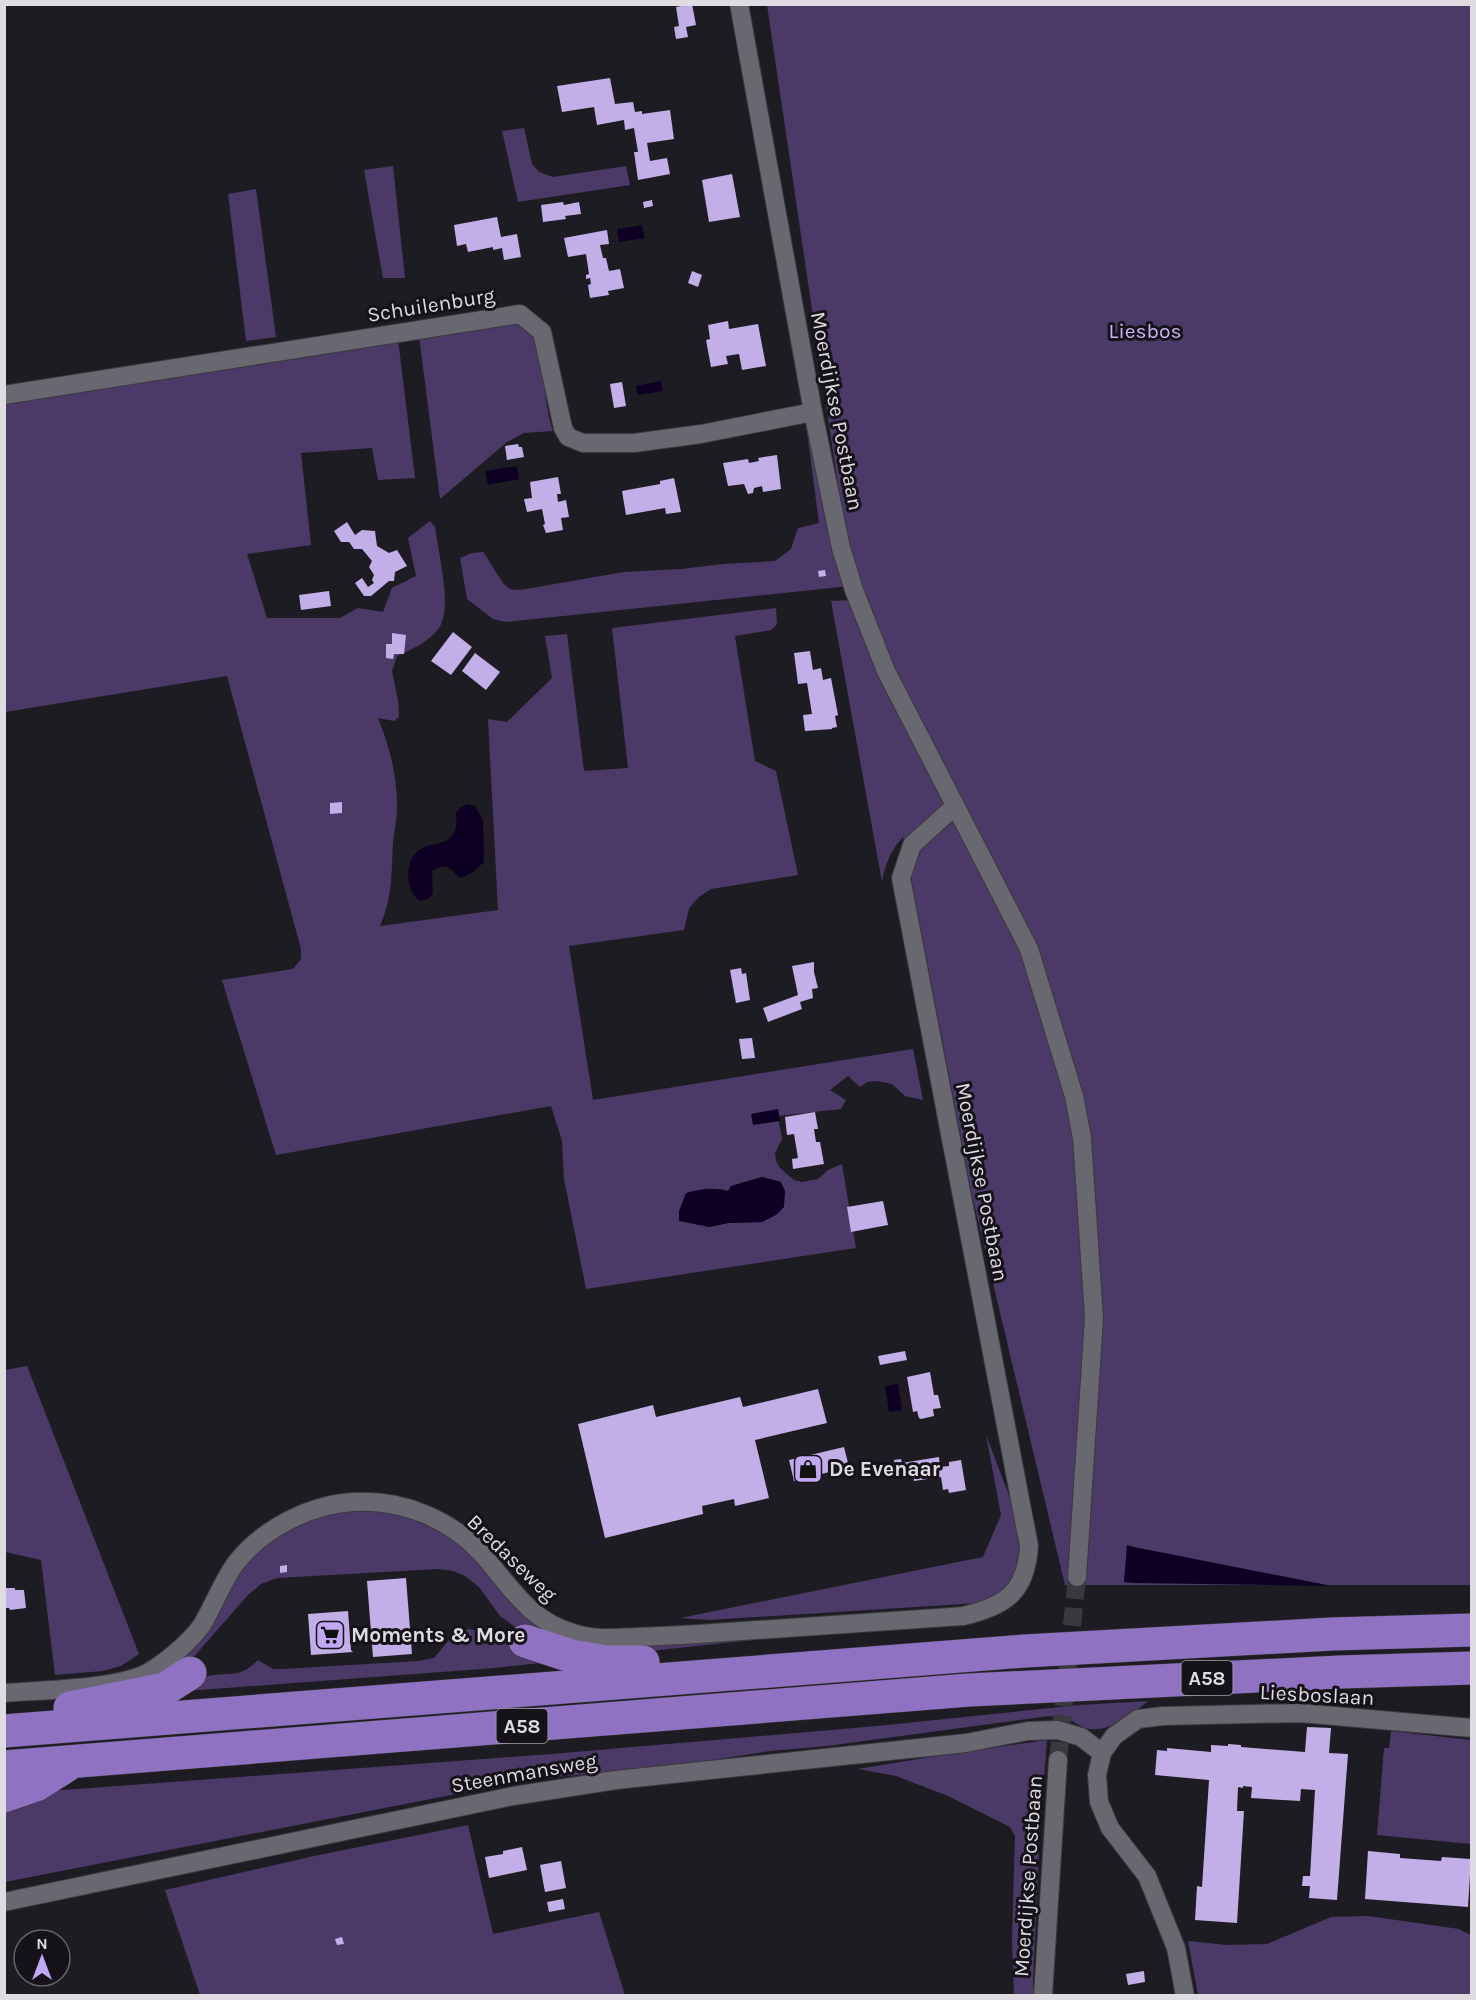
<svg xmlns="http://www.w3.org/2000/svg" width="1476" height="2000" font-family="Karla,sans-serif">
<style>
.green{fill:#4b3a67;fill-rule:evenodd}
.water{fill:#0d0022}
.building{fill:#c2afe8}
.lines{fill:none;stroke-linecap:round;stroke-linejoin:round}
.street-tunnel{stroke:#3b3940;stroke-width:18;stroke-dasharray:18 9;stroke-linecap:butt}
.street-casing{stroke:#3b393f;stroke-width:20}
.highway-casing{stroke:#3b393f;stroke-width:34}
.street{stroke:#69676f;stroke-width:18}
.highway{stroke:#8f72c2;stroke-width:33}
.labels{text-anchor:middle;stroke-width:6;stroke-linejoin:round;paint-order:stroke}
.shield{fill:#151319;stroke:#a2a0a5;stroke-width:1.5}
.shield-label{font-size:20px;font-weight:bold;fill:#dedce1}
.street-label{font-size:21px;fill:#dedce1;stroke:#151319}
.park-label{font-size:21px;fill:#cab5f5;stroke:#151319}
.poi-label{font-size:21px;font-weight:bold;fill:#dedce1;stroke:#151319;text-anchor:start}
</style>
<rect width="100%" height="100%" fill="#1e1c23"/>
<g class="green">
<path d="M767,5H1471V1585H1065L972,1195L903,837C891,850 885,864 882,882L831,601L855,600Z"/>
<path d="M524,128L532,164L539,172L553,177L626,166L630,185L518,202L502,131Z"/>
<path d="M393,166L405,278H383L364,170Z"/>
<path d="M256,189L276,337L246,341L228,194Z"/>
<path d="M513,321L535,329L549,418L553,431L524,433L507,442L440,499L419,336Z"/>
<path d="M398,339L415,478L378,480L372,448L301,453L311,545L247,554L267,618H340L358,608L383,612L392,588L416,576L408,538L430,521L435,527C438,552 453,607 439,628C429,642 412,649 397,656L392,671L398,700L399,717L394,721L378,718C390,747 397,776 397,807C397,820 394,832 393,844C391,876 393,895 380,926L498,910L488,719L507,722L552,678L545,636L567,634L584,771L628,768L612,628L776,608L777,624L771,630L735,636L755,761L776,771L798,875L711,889L699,897L689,908L684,930L569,946L593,1100L913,1049L923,1100L905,1096L892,1084L877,1081L867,1082L860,1087L848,1076L830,1090L846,1100L841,1109L778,1116L782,1139L775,1153L776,1161L780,1168L794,1180L802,1182L818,1179L828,1170L842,1164L856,1248L586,1289L564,1179L562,1141L551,1106L276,1155L222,980L293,969L301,959V949L227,676L5,712V398ZM762,1177L781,1182L762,1222L728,1223L709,1227L720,1189L728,1192L731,1186Z"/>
<path d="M805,417L831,524L850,586L506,622L493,619L467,599L460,558L472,553L483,552C491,561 502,587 511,589C515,591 522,589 526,589L624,572L681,569L723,564L775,561L791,549L798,528L819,523Z"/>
<path d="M27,1366L139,1654L121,1666L103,1671L55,1675L41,1560L5,1552V1370Z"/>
<path d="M986,1435L1020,1524V1563L1012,1583L998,1596L979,1603L963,1604L709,1620L680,1618L983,1557L1001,1515Z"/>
<path d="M365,1505L444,1527L561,1633L807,1634L622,1654L525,1634L500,1616L479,1587L465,1576L453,1571L438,1569L277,1578L261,1584L248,1595L190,1661L168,1665L241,1569L264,1544L316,1515Z"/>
<path d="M469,1629L492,1635L531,1651L567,1660L495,1668L173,1692C184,1687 197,1678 209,1676C232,1671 239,1679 258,1660L273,1669H283L418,1661L434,1658L454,1634Z"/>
<path d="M1148,1701C1129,1716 1110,1734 1084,1728C1080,1726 1076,1723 1072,1721C1064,1718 1057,1717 1049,1716L827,1746L770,1751L675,1766L533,1779L5,1882L4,1809L36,1792L552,1754L877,1726L1080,1705Z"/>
<path d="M1391,1731L1471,1740V1844L1377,1835L1384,1748H1389Z"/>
<path d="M1047,1740L1040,1828L1033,1981L1034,1995H1014L1012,1940L1015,1836L1010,1827L948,1796L896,1776L858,1769L942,1755Z"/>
<path d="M468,1825L493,1934L599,1912L625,1995H200L165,1890L319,1855Z"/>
<path d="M1368,1916L1459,1929L1471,1935V1995H1198L1188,1941L1227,1945L1267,1944L1331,1917Z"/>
</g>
<g class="water">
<path d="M642,225L645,238L619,242L617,229Z"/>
<path d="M661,381L663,391L638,395L636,386Z"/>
<path d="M517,466L519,479L488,485L485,471Z"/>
<path d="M468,804L475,806L483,820L484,862L473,872L461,878C448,869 448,861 432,871L433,893L428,899L420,901C407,892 404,867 415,854C430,836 460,854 456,813L461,807Z"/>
<path d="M778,1109L780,1121L753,1125L751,1114Z"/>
<path d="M762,1177L781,1182L785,1191L784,1207L776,1215L762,1222L728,1223L709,1227L679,1221V1211L686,1193C700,1189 713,1187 728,1191L731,1186Z"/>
<path d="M898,1384L902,1410L889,1412L885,1386Z"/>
<path d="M1127,1545L1134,1547L1332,1586L1134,1583L1124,1582Z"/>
</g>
<g class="building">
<path d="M692,4L696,25L686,27L688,37L676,39L674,27L679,26L676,7Z"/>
<path d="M610,78L615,104L633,102L635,112L642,111V114L670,110L674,139L647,143L650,161L667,158L670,174L638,180L634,152H638L634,128L625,130L624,120L597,125L594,107L562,112L557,86Z"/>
<path d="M732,174L740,217L709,222L702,180Z"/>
<path d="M652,200L653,206L644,208L643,202Z"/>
<path d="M563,202L564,205L579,202L581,214L565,216L566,219L543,222L541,205Z"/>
<path d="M497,217L501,237L517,234L521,257L504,260L502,248L493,250V247L468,252L466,244L457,246L454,225Z"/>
<path d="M607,230L609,244L600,245L603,258H606L609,271L620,269L624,288L608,291L609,295L590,298L588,285L591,284L590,278L586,279V275L589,274L586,254L568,257L564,238Z"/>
<path d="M692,271L702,275L698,287L688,283Z"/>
<path d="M728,321L729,329L758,324L766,366L742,370L739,354L726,356L728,364L711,367L706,340L710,339L708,325Z"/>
<path d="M622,382L626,406L614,408L610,384Z"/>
<path d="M518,444L519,447H522L524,457L507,460L505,446Z"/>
<path d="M777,455L781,489L763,492L762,486L754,488L753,493L748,494L744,484L728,486L723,463L748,459L749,463L759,461L758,458Z"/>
<path d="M558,477L561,494H557L558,502L566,500L569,517L561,518L563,530L546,533L543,525L545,524L542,509L527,512L524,499L532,498L530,482Z"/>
<path d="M674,478L681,512L666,514L665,508L626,515L622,491L660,484V481Z"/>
<path d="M347,522L355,535L362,530L375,531L377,546L389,553L397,550L407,566L395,572L394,581H389L371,596H364L355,583L362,578L368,587L374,583L372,580L374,575L369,567L372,561L362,549H354L349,542H341L334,531Z"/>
<path d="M825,570L826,576L819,577L818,571Z"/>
<path d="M329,591L331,606L301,610L299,595Z"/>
<path d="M453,632L472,647L451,675L431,661Z"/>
<path d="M392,633L406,635L404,654H394L393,659L386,658V644H392Z"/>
<path d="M810,651L813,670L821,668L823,680L831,678L838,715L835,716L837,727L832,728V729L805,731L803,715L812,714L807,683L798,684L794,653Z"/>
<path d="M475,653L500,672L486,690L462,671Z"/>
<path d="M342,802V813L330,814V803Z"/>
<path d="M814,962V972L818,988L812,989L813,998L800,1002L802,1009L768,1022L763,1008L798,995L792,966Z"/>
<path d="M741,968L742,974L746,973L750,1000L736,1003L730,970Z"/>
<path d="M752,1038L755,1058L742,1059L739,1039Z"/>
<path d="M815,1112L818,1129H814L816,1142H820L824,1164L793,1169L792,1159L798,1158L794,1134L787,1135L785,1117Z"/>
<path d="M883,1201L888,1225L851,1232L847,1207Z"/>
<path d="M905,1351L907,1360L880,1365L878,1356Z"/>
<path d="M930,1372L934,1395H938L941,1408L933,1409L934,1416L921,1419L919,1418L917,1411L913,1412L907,1377Z"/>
<path d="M818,1389L827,1423L755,1440L769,1498L735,1506L734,1499L702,1506L703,1514L605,1538L578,1424L653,1405L656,1417L740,1397L743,1407Z"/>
<path d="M844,1447L849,1467L794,1481L789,1460Z"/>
<path d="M939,1457L940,1467L949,1466V1462L961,1460L966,1490L949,1493L948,1489L943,1490L941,1477L914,1481L912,1470L896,1473L894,1460L901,1459L902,1463Z"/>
<path d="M287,1565V1572L280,1573V1566Z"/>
<path d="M406,1578L412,1654L373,1657L367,1581Z"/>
<path d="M4,1588H15V1590H24L26,1608L10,1610L9,1608H4Z"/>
<path d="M348,1611L351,1650L353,1652L311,1655L308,1614Z"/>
<path d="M1307,1727L1331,1728L1329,1753L1348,1754L1337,1900L1309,1898L1310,1886H1302L1303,1876H1310L1315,1790L1301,1789L1300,1801L1251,1798L1252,1787L1243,1786V1788L1238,1787L1237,1811H1244L1237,1923L1195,1920L1197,1886L1202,1887L1209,1780L1155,1775L1157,1750L1167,1751V1748L1211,1752V1745L1228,1746V1744L1241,1745V1747L1305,1752Z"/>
<path d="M522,1847L527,1870L489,1878L485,1857L503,1854V1851Z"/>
<path d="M1368,1851L1400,1854V1858L1441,1861L1442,1857L1471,1859L1468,1907L1365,1899Z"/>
<path d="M561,1861L566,1888L545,1892L540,1865Z"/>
<path d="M563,1899L565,1909L549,1912L547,1902Z"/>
<path d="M342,1937L344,1944L337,1945L335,1939Z"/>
<path d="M1144,1971L1145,1982L1128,1985L1126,1974Z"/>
</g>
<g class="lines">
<path class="street-tunnel" d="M1058,1760L1077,1577"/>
<g class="street-casing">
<g id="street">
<path d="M739,4L813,412L841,548L854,590L886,671L1029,949L1074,1096L1082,1138L1094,1318L1077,1577"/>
<path d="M4,395L520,314L542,332L563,428L568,437L583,443H634L701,434L813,412"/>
<path d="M4,1693C41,1690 119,1689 149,1672C166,1662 191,1641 202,1625C214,1605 222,1582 236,1563C262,1529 311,1504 354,1502C400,1499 449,1518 481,1553C510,1585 528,1620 573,1633C595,1640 615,1638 637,1637C663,1636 688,1635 713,1633C797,1627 880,1622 963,1616C1006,1606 1026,1592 1029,1546L901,878L912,845L955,806"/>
<path d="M4,1902L513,1796L616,1780L966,1743L1028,1731L1058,1730L1081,1737L1102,1753"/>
<path d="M1043,1996L1058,1760"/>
<path d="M1185,1996L1176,1948L1147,1876L1110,1828L1099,1802L1097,1775L1102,1753L1114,1736L1138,1719L1163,1716L1300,1713L1472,1728"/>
</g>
</g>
<g class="highway-casing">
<g id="highway">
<path d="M525,1641L571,1656L606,1662H643"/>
<path d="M70,1708L165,1689L190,1673"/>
<path d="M4,1731L1025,1651L1332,1634L1472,1630"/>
<path d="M4,1767L969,1690L1340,1672L1472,1668"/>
<path d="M4,1796L36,1785L66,1766"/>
</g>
</g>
<use href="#street" class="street"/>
<use href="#highway" class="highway"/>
</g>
<defs>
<g id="shop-square" transform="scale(1.5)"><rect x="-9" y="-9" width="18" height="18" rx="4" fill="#c1a8f3" stroke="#151319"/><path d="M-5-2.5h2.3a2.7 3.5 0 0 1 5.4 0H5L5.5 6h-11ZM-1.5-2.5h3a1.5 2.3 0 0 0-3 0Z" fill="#111"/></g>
<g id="supermarket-square" transform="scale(1.5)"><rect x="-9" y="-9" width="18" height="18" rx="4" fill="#c1a8f3" stroke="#151319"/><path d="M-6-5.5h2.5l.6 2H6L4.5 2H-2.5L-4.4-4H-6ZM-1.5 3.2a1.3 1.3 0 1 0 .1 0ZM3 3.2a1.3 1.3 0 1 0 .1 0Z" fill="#111"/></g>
</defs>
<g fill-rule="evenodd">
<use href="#shop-square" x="808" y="1469"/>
<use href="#supermarket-square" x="330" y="1635"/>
</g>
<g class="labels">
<g class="shield">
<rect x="1181.5" y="1661" width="51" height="34" rx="4.5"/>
<rect x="496.5" y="1709" width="51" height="34" rx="4.5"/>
</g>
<g class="shield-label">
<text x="1207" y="1685">A58</text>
<text x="522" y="1733">A58</text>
</g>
<g class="street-label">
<text transform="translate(431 305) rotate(-9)" y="7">Schuilenburg</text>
<text transform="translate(837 411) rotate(79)" y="7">Moerdijkse Postbaan</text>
<text transform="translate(982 1182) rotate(79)" y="7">Moerdijkse Postbaan</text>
<text transform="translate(512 1558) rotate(44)" y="7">Bredaseweg</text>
<text transform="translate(1317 1695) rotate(3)" y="7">Liesboslaan</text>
<text transform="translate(524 1773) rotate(-10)" y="7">Steenmansweg</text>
<text transform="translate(1028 1876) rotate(-86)" y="7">Moerdijkse Postbaan</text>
</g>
<g class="park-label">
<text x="1145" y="338">Liesbos</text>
</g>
<g class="poi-label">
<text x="829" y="1476">De Evenaar</text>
<text x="351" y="1642">Moments &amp; More</text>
</g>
</g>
<rect width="1476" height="2000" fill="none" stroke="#dedce1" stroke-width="12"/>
<g transform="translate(42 1958)"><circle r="28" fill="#151319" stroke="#656369" stroke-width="1.5"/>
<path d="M0-4.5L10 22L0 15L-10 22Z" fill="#c1a8f3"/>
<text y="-9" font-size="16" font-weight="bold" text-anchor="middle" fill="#dedce1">N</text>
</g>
</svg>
